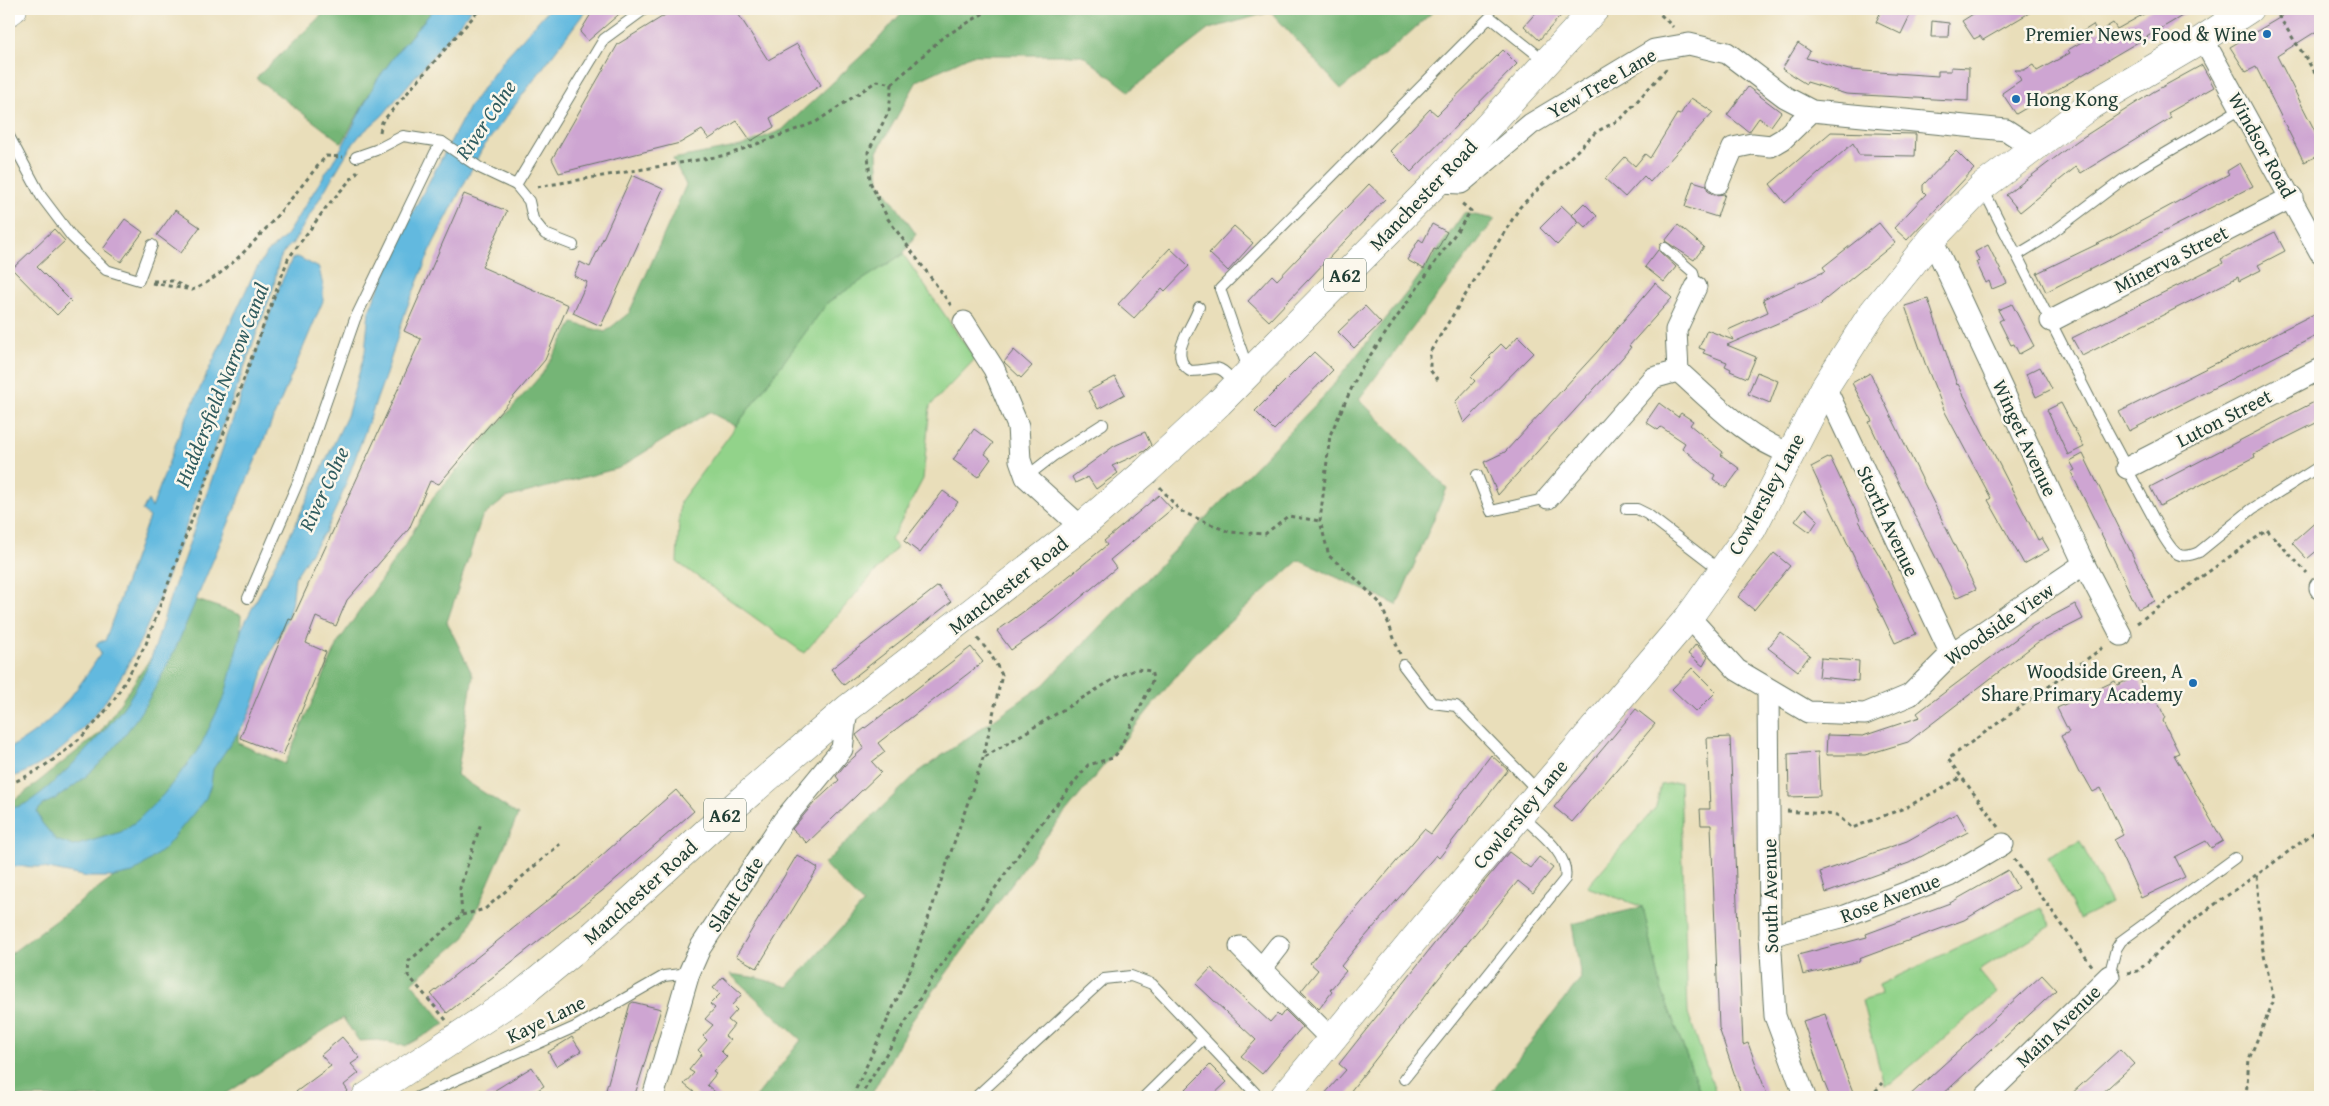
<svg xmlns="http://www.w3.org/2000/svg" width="2329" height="1106" font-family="'Gentium Book Plus',serif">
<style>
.green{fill:#92d38a;stroke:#58885f}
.forest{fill:#75b576;stroke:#4a7955}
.water{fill:#62b9df;stroke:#407b8a}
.building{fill:#cea5d2}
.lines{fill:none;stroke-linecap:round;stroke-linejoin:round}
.lane-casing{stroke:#667563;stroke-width:12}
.street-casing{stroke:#667563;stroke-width:23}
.secondary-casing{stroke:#667563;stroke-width:29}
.primary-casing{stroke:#667563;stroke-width:29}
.path{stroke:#667563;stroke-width:3;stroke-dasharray:4 4;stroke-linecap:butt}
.lane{stroke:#fff;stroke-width:10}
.street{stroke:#fff;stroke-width:21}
.secondary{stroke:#fff;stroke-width:28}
.primary{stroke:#fff;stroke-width:28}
.poi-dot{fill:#1f6fb2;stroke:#fbf7ec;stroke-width:2}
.labels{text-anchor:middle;stroke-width:5;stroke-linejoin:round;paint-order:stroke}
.shield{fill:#fbf7ec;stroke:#61756b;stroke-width:1}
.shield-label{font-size:19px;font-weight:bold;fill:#1f3d34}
.poi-label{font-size:20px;fill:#1f3d34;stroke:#fbf7ec;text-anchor:end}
.street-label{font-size:20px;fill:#1f3d34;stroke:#fbf7ec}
.water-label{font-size:21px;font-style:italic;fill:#305c5f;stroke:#fbf7ec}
</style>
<rect width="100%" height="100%" fill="#fbf7ec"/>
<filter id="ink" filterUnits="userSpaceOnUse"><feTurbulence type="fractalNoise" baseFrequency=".02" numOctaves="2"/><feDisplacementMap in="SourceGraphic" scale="10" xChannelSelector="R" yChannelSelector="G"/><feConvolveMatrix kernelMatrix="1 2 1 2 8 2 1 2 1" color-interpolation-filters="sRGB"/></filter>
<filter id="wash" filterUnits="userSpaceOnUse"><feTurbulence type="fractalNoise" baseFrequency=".0096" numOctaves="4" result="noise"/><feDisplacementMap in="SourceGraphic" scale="20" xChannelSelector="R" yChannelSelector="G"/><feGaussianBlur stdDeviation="1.12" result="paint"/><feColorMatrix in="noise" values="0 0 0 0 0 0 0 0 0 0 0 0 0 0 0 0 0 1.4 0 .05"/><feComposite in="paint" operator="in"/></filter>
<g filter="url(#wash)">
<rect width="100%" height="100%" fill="#e9deba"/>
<g class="green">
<path d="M903,254L975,359L930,406L923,479L891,540L897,547L804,653L677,562L680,502L828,302Z"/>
<path d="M1680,782L1688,1013L1717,1097H1702L1661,988L1643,907L1587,887L1656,807L1661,785Z"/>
<path d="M2080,841L2111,903L2079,919L2048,857Z"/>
<path d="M2041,908L2051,926L1979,971L1997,993L1891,1083L1884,1085L1862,1001L1881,995L1879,985Z"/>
</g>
<g class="forest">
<path d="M328,9H434L399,50L377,80L342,143L256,78Z"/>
<path d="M905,9H1436L1396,45L1341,89L1271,12L1209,29L1129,91L1082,55H972L917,81L877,152L879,182L916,234L903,254L828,302L736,426L709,412L619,468L506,498L482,517L447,622L473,676L457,775L518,815L465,937L412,983L445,1024L405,1046L378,1040L359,1041L343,1018L224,1095L226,1097H9V955L114,877L9,811V805L100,733L191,598L241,615L238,743L285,764L339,641L407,542L433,497L542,374L573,323L605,332L629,313L686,185L673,159L741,146L782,130L874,44Z"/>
<path d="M1464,213L1495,219L1359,399L1447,488L1397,605L1299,560L1193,655L1041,843L911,1022L870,1097H756L801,1040L730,974L758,978L788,987L863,904L824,864L917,773L1043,685L1325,395L1412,286Z"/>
<path d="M1643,907L1661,988L1702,1097H1488L1581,978L1572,924Z"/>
</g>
<g class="water">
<path d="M434,9H472L382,116L360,135L350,148L293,243C278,254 277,269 274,286L170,570C142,646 94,752 9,778V748C50,728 77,691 101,653L96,645L99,641H105L149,517L142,511L148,500L152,508L181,429L255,271L266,254L285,237L342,147L377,80L399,50Z"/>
<path d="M549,9H587L482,149L433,244L406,310L386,374L341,497L326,530L295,577L293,597L288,616L264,668L257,694L246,721L213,769L211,784L206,798L164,849L133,873L114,877H87L39,867L9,866V806C11,806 14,808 16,807C38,806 108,728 122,709C131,697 139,683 146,670C156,648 162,624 169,601L280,285L292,259L298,257L319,268L323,286V301L177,645C155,691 130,736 92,771C82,780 70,789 58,797C50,802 42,803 37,812L42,823L56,840L74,846L121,832L138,820L163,795L198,751L225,695L242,628L296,523L347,416L365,352L369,311L409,219L469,107L505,58Z"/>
</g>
<g id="blocks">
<g class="building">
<path d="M594,9H625L588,41L580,32Z"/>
<path d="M675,9H735L768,60L797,44L821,85L770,118L774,127L751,141L737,121L709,139L702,130L680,143L559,173L552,159L618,44Z"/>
<path d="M1539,9H1567L1539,40L1524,26Z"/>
<path d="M1882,9H1913L1901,34L1876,22Z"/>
<path d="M1981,9H2036L1983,40L1980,36L1974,39L1962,21Z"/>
<path d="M2153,9H2194L2016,114L2002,93L2021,80L2015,70H2024L2033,65L2037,71L2070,53L2068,50L2083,41L2079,34L2093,25L2097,33L2113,23L2117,29Z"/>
<path d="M2283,9H2320V29L2277,56L2320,141V155L2304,162L2256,67L2246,72L2230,47L2286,14Z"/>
<path d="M1932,21L1949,23L1948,37H1931Z"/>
<path d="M1798,43L1810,51L1806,58L1849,70L1938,76V71H1951V67L1969,68L1968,101L1846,94L1807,82L1806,84L1782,69Z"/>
<path d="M1503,50L1517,64L1411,172L1390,151L1430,109L1437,115Z"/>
<path d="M2202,65L2214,87L2168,113L2171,118L2081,173L2076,167L2020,212L2006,195L2077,141L2153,92Z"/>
<path d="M1748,87L1781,112L1771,126L1759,118L1749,132L1727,115Z"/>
<path d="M1691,98L1713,112L1650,182L1644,176L1625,197L1605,179L1625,157L1635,166L1645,154L1650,158L1677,114L1680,115Z"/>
<path d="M1831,132L1916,134L1915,156L1859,155L1853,143L1785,203L1770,184Z"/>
<path d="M1956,151L1974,169L1907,240L1894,228L1926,194L1923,191V185Z"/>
<path d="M2240,163L2253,186L2046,292L2037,273L2110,238L2229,174L2227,171Z"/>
<path d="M632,175L663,189L601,326L573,313L587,282L574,276L580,262L590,267Z"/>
<path d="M1693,181L1706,185L1708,191L1714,195L1725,194L1717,217L1685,207Z"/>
<path d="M1369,184L1385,199L1269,321L1248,301L1272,275L1277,280Z"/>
<path d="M464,194L507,211L482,267L568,305L545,360L439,484L430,481L409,529L347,600L336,626L316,617L306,643L326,652L283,755L240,738L289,619L292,620L421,339L404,331Z"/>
<path d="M1584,203L1597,216L1586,228L1572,215Z"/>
<path d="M1562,206L1579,222L1557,245L1540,228Z"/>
<path d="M175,210L200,227L181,253L157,235Z"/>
<path d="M125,219L143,232L121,262L103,249Z"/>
<path d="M1879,223L1895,243L1821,303L1822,304L1727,345L1756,357L1747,378L1730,371L1731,369L1725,366L1727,362L1703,353L1705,350L1699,348L1707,330L1733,340L1728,330L1768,312L1763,299L1826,271L1823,267Z"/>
<path d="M1432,224L1447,232L1437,250L1434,249L1424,269L1407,260L1419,239L1423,242Z"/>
<path d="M1678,225L1704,247L1694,260L1665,241Z"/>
<path d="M1234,226L1253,243L1228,271L1209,253Z"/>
<path d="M54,229L65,241L37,267L71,301L57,315L12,269Z"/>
<path d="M2275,232L2285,251L2258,265L2261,270L2239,281L2238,277L2082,356L2072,338L2223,263L2221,259Z"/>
<path d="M1988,245L2007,283L1992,289L1989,281L1986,283L1976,262L1980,261L1975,252Z"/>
<path d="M1170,248L1189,266L1165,291L1162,288L1134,318L1118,304Z"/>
<path d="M1658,250L1676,267L1664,282L1645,267Z"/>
<path d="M1655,283L1672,298L1629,346L1631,347L1623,357L1498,495L1484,462L1505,452L1597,352Z"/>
<path d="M1928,299L1957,385L1958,384L2038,540L2042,538L2049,550L2024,564L1988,500L1991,498L1945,412L1925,363L1905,306Z"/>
<path d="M2012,304L2034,346L2019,354L2014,344L2011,345L1999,321L2003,319L1998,310Z"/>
<path d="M1365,306L1381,323L1354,348L1338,332Z"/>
<path d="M2320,311V334L2129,431L2119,412Z"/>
<path d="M1518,336L1534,352L1464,423L1455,402L1475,381L1471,377L1491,357L1489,356L1501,344L1506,349Z"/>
<path d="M1014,350L1032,366L1021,378L1004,362Z"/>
<path d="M1314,352L1333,370L1274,430L1255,411Z"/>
<path d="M2040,367L2052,389L2036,397L2026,374Z"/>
<path d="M1757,372L1778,381L1770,403L1748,394Z"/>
<path d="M1870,373L1976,589L1956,598L1885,456L1869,422L1872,421L1852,383Z"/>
<path d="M1115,377L1125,394L1098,409L1088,391Z"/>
<path d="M2320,399V421L2254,454L2255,457L2160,506L2150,487Z"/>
<path d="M1659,403L1678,417L1681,413L1693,421L1690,425L1723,452L1721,455L1740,469L1726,488L1713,479L1715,475L1682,448L1685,443L1661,427L1658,430L1646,422Z"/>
<path d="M2061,403L2084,447L2068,455L2047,410Z"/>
<path d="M974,429L993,443L985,454L991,459L978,477L953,460Z"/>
<path d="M1145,432L1151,445L1145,451L1112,466L1118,473L1096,489L1088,477L1075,483L1072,477L1114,446Z"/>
<path d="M2083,454L2155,601L2138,609L2071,472L2075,470L2070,461Z"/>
<path d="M1830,457L1860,520L1859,521L1882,560L1916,634L1895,643L1811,467Z"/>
<path d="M943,491L958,502L920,553L904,541Z"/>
<path d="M1159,495L1172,509L1110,560L1116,568L1055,619L1011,650L997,631L1038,601L1107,545L1104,541Z"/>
<path d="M1805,508L1818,520L1810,532L1795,521Z"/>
<path d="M2320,518V548L2307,559L2292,543Z"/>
<path d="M1774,553L1790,566L1754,610L1738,597Z"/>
<path d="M938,586L951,602L844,685L831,669Z"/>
<path d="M2075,604L2083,619L2038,642L1908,742L1865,755H1826L1827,735L1863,736L1920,717L1917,713L2033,626Z"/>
<path d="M1780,632L1810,655L1798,671L1768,648Z"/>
<path d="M1696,644L1708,657L1703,666L1688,654Z"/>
<path d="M971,647L983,662L878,743L885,752L872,762L881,772L807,843L792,829L814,803L839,780L836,776L844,766L864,748L856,735Z"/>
<path d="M1821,658L1859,661L1858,681L1819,677Z"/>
<path d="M1692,668L1716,692L1696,712L1672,689Z"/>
<path d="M2138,676L2147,696L2153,693L2165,717L2163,721L2179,753L2174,755L2223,841L2211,848L2206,841L2175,857L2185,877L2141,898L2114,840L2123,835L2101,788L2093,792L2084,776L2079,773L2061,736L2069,732L2057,708L2115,681L2117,685Z"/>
<path d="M1636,709L1655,724L1572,822L1554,807Z"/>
<path d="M1730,737L1743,1045L1748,1043L1768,1097H1742L1719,1028L1711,825H1701L1700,809H1710L1707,738Z"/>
<path d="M1818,752L1820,796L1789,797L1788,754Z"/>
<path d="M1491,755L1508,770L1439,858L1436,855L1358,945L1341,966L1346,971L1330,990L1332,992L1319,1009L1301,991L1318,970L1310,963L1424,829L1431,834Z"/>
<path d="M676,790L694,811L602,891L447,1013L431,994L575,879Z"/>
<path d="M1957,813L1968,832L1909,863L1826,893L1820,872L1907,841Z"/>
<path d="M1509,852L1530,868L1539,857L1553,868L1533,893L1518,881L1439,978L1346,1097H1322L1346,1070L1339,1064L1468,901Z"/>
<path d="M797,855L818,868L757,968L736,956Z"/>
<path d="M2008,870L2018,888L1964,920L1859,959L1860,961L1803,975L1798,955L1867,937L1866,934L1950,903Z"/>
<path d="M1211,968L1270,1022L1277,1014L1280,1017L1285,1010L1302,1027L1262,1074L1241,1056L1256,1040L1196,984Z"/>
<path d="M2042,975L2056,990L1940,1097H1908Z"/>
<path d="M723,977L742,994L732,1005L737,1010L728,1020L734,1025L725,1036L730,1040L721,1051L727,1057L713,1072L716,1074L707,1085L721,1097H700L684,1084L694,1073L689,1070L702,1054L698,1050L707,1040L703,1036L713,1025L705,1019L715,1008L710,1004L720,994L713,988Z"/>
<path d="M633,1002L661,1009L638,1085L634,1097H604L630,1004Z"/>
<path d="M1825,1014L1844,1069L1855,1097H1830L1824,1082L1803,1021Z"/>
<path d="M342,1037L360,1058L351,1064L359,1073L344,1085L348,1091L340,1097H289L331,1066L321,1055Z"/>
<path d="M572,1037L581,1051L556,1066L548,1052Z"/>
<path d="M2120,1049L2134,1064L2098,1097H2068Z"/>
<path d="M1210,1065L1227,1082L1211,1097H1178Z"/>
<path d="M532,1067L544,1086L527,1097H484Z"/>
</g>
</g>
</g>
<g filter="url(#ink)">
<use href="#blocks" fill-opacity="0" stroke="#667563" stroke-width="1"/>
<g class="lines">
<g class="lane-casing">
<g id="lane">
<path d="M9,136L41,196L72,237L106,270L139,280L152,245"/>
<path d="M356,157L376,150L403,136L442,142L480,168L516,185L529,201L533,219L545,234L573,245"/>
<path d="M516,185L604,39L645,9"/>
<path d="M1983,189L2095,409L2163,536C2174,553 2178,561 2199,552L2252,509L2320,466"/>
<path d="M1665,248L1693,272L1696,287"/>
<path d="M2017,255L2045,238L2129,175L2242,108"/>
<path d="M1199,307C1193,328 1166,354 1190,371C1217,371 1215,359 1236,384"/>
<path d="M1248,369L1220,289L1490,17L1545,61"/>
<path d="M1477,475L1491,511L1548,498"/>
<path d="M1026,477L1053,456L1103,424"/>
<path d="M1626,509H1637L1647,514L1720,570"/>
<path d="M248,598L298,482L355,319L435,153L442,142"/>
<path d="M1403,665L1432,703L1456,706L1539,792"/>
<path d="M2109,976L2116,949L2121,941L2235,858"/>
<path d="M1404,1079L1565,879C1570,853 1537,831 1521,815"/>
<path d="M978,1095L1104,979L1131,976L1152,984L1259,1097"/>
<path d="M418,1097L575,1027L664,976L689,973"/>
<path d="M1144,1097L1203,1039"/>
</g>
</g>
<g class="street-casing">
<g id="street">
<path d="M2203,39L2320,252"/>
<path d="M1437,182L1461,183L1531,124L1654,50L1689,44L1727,53L1785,97L1812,111L2006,130L2034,148"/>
<path d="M1718,183L1733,148L1752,144L1771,146L1783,139L1812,111"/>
<path d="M1932,239L2084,564L2121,635"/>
<path d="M2051,321L2292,197"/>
<path d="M964,322L994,369L1018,426L1020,460L1026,477L1081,527"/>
<path d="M1678,371L1676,330L1696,287"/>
<path d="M1825,387L1951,654"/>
<path d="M2127,468L2320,369"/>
<path d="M1548,498L1653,378L1678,371C1713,402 1746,438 1791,454"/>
<path d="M2320,588V587"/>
<path d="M1689,617L1737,670L1808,712L1865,714L1910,695L1951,654L2084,564"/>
<path d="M1768,690L1770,936L1775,1016L1805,1097"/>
<path d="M1770,936L1845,916L1949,876L2003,844"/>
<path d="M1240,947L1331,1039"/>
<path d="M1261,969L1279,946"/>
<path d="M653,1097L689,973L700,948L783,821L842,749L847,709"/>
<path d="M1985,1097L2109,976"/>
</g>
</g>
<g class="secondary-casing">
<g id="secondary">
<path d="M9,12L13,9"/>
<path d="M1284,1097L1422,930L1689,617L1752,529L1825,387L1873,312L1932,239L1982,187L2091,105L2203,39L2249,9"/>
</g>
</g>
<g class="primary-casing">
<path id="primary" d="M366,1097L519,996L591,937L736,805L847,709L1081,527L1146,471L1219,403L1437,182L1595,9"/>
</g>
<g class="path">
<path d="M1655,9L1673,27"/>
<path d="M2274,9L2320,80"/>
<path d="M892,84L942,38L991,9"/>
<path d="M380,132L382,122L480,9"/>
<path d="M537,187L727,155L816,122L877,81L892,84L889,111L868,152L870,182L888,219L953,308"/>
<path d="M153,281H172L192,290C238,272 293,195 326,156L343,157"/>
<path d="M152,283L187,289"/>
<path d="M1438,380L1430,370V352L1520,207L1596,132L1621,119L1667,68"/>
<path d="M1160,487L1180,511L1229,532L1265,534L1288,516L1320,521"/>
<path d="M2137,623L2267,530L2307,573"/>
<path d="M1400,654L1381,604L1353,576L1329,556L1320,521L1330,435L1360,370L1471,211L1460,202"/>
<path d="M9,784C47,770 90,734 113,701C125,683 135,663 146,644L288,259L328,205L358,171"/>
<path d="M1787,811L1837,815L1852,828L1907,807L1962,777"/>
<path d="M1999,827L1948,759L2105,646"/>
<path d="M2014,859L2093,967"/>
<path d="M462,915L485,909L560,844"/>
<path d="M2127,973L2138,971L2190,922L2256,875"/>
<path d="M446,1020L408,975L409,961L462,915L460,888L481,823"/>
<path d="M807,1097H808"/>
<path d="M855,1097L856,1089L912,966L983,758L1002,675L990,653L976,637"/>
<path d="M860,1097L933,977L1033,834L1088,765L1113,758L1118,752L1150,687L1153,678L1151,671L1137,669L1119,676L983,758"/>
<path d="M1870,1097L1883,1083"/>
<path d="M2246,1097L2249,1059L2274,1000L2262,946L2257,875L2320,828"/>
</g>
<use href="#lane" class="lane"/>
<use href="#street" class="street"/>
<use href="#secondary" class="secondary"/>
<use href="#primary" class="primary"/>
</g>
</g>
<g class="poi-dot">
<circle cx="2267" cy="34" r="5"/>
<circle cx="2016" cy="99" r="5"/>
<circle cx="2193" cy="683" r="5"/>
</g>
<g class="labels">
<g class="shield">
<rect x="1324" y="258.5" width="42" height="33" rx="4"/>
<rect x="704" y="798.5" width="42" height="33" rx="4"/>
</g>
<g class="shield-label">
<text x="1345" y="282">A62</text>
<text x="725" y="822">A62</text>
</g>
<g class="poi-label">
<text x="2257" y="41">Premier News, Food &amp; Wine</text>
<text x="2026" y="106" text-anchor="start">Hong Kong</text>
<text x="2183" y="678">Woodside Green, A<tspan x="2183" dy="23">Share Primary Academy</tspan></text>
</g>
<g class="street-label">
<text transform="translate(1602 83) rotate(-30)" y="7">Yew Tree Lane</text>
<text transform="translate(2262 145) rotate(61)" y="7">Windsor Road</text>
<text transform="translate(1423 195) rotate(-46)" y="7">Manchester Road</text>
<text transform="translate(2171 259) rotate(-27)" y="7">Minerva Street</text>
<text transform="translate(2224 418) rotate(-27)" y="7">Luton Street</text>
<text transform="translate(2025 438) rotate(65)" y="7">Winget Avenue</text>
<text transform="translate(1766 494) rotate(-61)" y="7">Cowlersley Lane</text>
<text transform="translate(1888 521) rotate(65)" y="7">Storth Avenue</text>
<text transform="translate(1008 585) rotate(-38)" y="7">Manchester Road</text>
<text transform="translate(1999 624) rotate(-35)" y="7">Woodside View</text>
<text transform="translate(1520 814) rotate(-50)" y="7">Cowlersley Lane</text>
<text transform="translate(640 892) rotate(-42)" y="7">Manchester Road</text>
<text transform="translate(735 894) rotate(-57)" y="7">Slant Gate</text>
<text transform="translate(1770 896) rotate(-91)" y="7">South Avenue</text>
<text transform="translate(1890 898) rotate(-21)" y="7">Rose Avenue</text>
<text transform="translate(546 1019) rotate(-26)" y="7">Kaye Lane</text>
<text transform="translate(2058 1026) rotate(-44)" y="7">Main Avenue</text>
</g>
<g class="water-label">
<text transform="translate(486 120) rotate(-56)" y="7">River Colne</text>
<text transform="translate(222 385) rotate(-68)" y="7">Huddersfield Narrow Canal</text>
<text transform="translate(324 489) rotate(-65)" y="7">River Colne</text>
</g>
</g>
<rect width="2329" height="1106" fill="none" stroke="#fbf7ec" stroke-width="30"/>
</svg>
